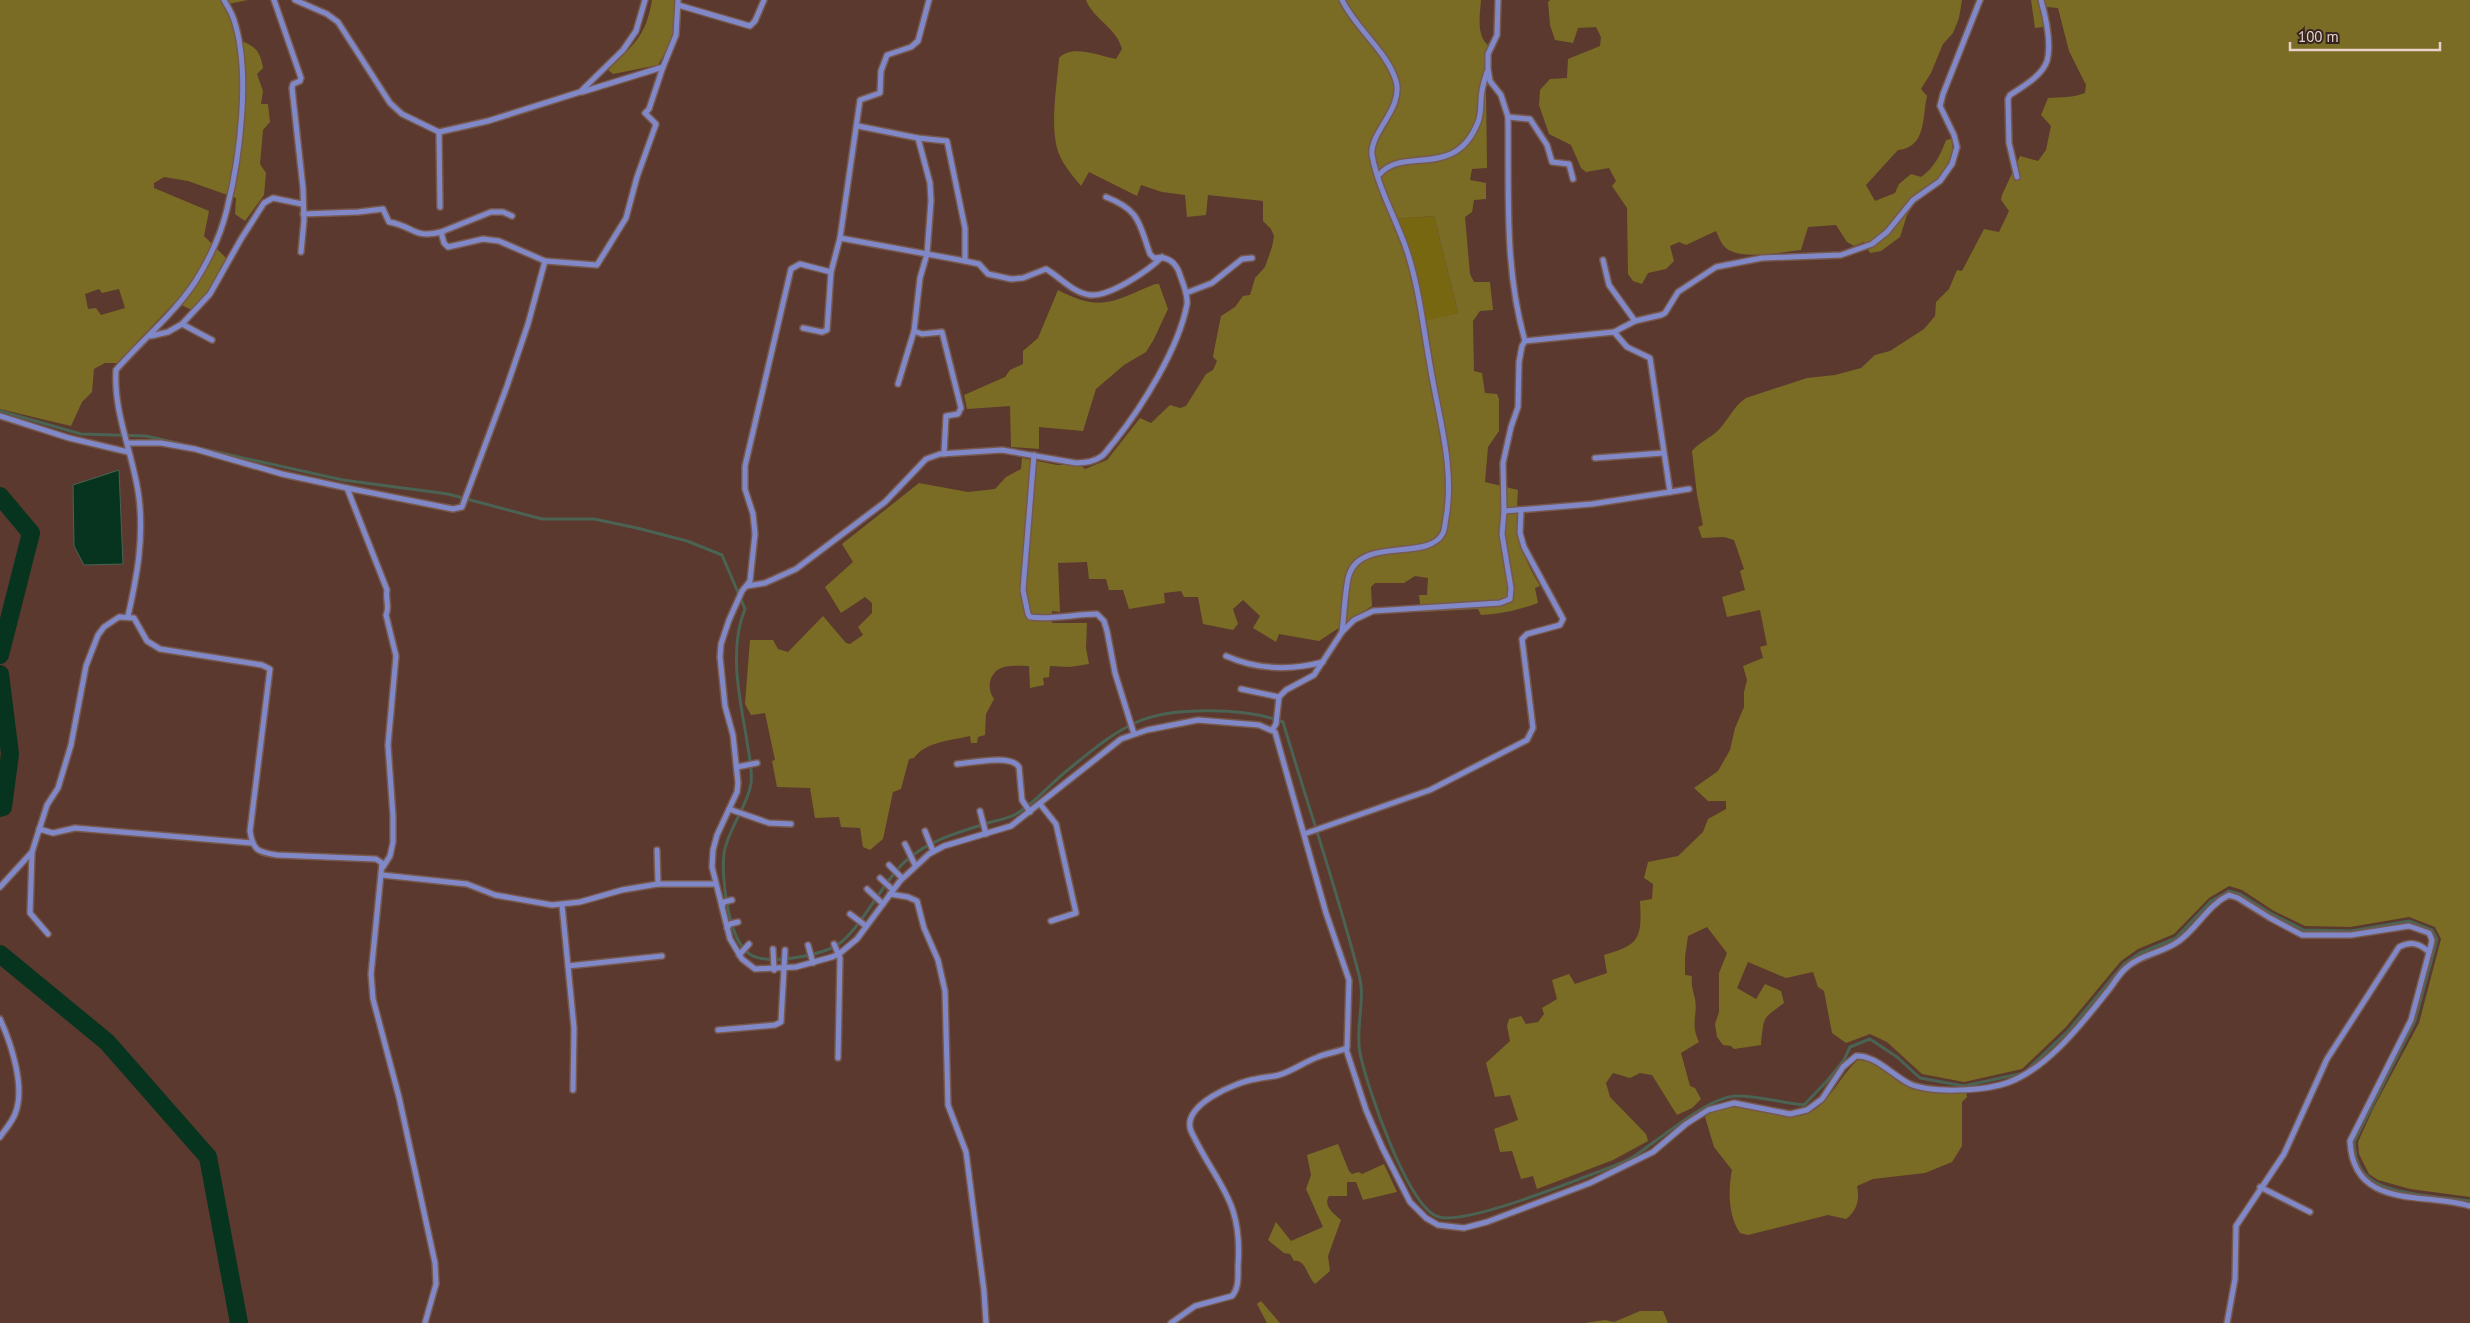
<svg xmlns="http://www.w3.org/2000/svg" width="2470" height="1323" font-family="'PT Sans',sans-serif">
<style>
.green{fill:#776711}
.forest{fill:#7a6c25;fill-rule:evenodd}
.water{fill:#07341f;stroke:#4a6353}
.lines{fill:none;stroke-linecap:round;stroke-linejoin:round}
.stream{stroke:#4a6353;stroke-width:3}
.river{stroke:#07341f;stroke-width:18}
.street-casing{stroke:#77584d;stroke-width:8}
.street{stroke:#8088c8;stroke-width:5}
</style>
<rect width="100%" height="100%" fill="#5b392e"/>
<path class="green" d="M1434,216L1458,313L1423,322L1393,219Z"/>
<g class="forest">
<path d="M0,0H248L223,5L234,27L237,39C254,46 260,49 263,68L257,74L263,91L261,104H268L270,122L263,130L260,164L266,173L264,195L245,221L235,214L236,198L188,181L164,177L154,183V188L209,211L204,236L226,258L207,294L192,310L175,302L117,363H105L94,369L92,392L82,402L71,426L0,409ZM99,289L102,293L119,289L125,308L101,315L96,308L88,309L85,294Z"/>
<path d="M652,0H676L673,39L658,65L613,74L608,70C633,45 646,37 652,0Z"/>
<path d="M1086,0H1481C1480,15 1476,35 1488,45L1490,83L1486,87L1487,168L1472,169L1470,180L1486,183V199L1474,200L1472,212L1465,217L1470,274L1474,282H1490L1493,310L1480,311L1473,321L1474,371L1482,373L1485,393L1497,394L1499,399V431L1488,447L1485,482L1518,490C1515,528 1519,552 1540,586L1535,588L1538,603C1519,610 1502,614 1481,615L1478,609L1421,612L1419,595H1427L1428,578L1415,576L1404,583H1375L1371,587L1372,606L1319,641L1279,634L1276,642L1253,628L1260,616L1243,600L1233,609L1238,624L1233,630L1203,624L1198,597H1184L1181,591L1164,593L1165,603L1129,609L1123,590H1109L1106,579H1089L1087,562L1058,563L1060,612L1052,611V623H1087L1086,648L1089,664L1070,667L1050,666L1049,677L1043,678L1044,685L1030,688L1029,666C1021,666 1008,665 1001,668C988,674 987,690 994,699L986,714L985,735L978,737L977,743H971L970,736C952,740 925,742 914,758L909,759L901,789L893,792L883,839L870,850L863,847L860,828L841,827L839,817L815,818L810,788L777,787L772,761L775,760L765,713L751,715L745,704L750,640H773L778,649L788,652L823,616L846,643L850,644L863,635L858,627L872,613V603L865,597L841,613L825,587L853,562L842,544L919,483L968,492L995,489L1006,477L1021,469L1022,458L1057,465H1069L1073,459L1085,469L1107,460L1140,418L1151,423L1170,405L1180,408L1186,406L1206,374L1213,370L1217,361L1213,357L1214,351L1221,316L1235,307L1243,296L1250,295L1255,278L1265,267L1272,247L1274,236L1271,229L1263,221V201L1208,195L1206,215L1187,217L1185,195L1162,192L1141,185L1137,196L1089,172L1081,186C1073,176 1064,166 1059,154C1049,128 1057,86 1059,58C1073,44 1099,56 1116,59L1122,49C1117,28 1093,19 1086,0ZM1434,216L1458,313L1424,321L1413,260L1393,219Z"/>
<path d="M1550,0H1962L1959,18L1953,33L1943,44L1931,73L1921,89L1927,96C1922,117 1927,147 1898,150L1866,185L1875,201L1895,193L1899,184L1911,174L1921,177C1934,168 1941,154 1946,140L1951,139C1958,160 1944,174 1929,187V192L1914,204L1907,215L1900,237L1881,251L1870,253L1864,242L1854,246L1847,242L1836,225L1808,227L1801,250C1782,252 1735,262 1723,245C1720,241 1718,235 1716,231L1686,245L1679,242L1670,246L1674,261L1666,269L1648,273L1642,284L1633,281L1628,274L1627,208L1612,186L1616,181L1609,168L1586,172L1581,168L1571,145L1549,134L1539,105L1540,90L1550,79L1567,78L1568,59L1600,46L1601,37L1596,27L1578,28L1573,43L1555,40L1550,25L1548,2Z"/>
<path d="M2031,0H2470V1197L2410,1189L2378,1180L2369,1174L2359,1154L2358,1142L2373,1109L2419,1023L2441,939L2435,927L2409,917L2350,927L2305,926L2274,911L2242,890L2229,886L2209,898L2174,934L2138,949L2121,961L2066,1027L2022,1069L1964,1082L1922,1074L1887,1042L1870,1034L1846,1043L1832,1033L1824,991L1818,987L1813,972L1786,978L1748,962L1737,988L1756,999L1765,984L1781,991L1784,1003C1762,1019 1764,1016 1761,1045L1734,1049L1731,1046L1723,1045L1717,1037L1715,1024L1719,1012V973L1727,953L1707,927L1688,936L1685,957V975L1692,976C1691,986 1693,990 1695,999C1698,1016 1690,1023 1699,1042L1681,1053L1690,1086L1695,1088L1701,1099L1692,1108L1677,1115L1652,1075L1640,1073L1630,1078L1613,1073L1606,1083L1610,1097L1646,1134L1648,1141L1613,1160L1537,1189L1533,1176L1521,1179L1512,1151L1500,1152L1494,1129L1518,1120L1510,1095L1495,1097L1486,1063L1510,1041L1507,1026L1509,1019L1521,1016L1526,1024L1538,1022L1544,1014L1542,1008L1557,999L1552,980L1569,974L1575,984L1607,973L1604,955C1640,945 1642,938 1640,901L1652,899L1653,884L1644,878L1648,862L1678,856L1703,832L1708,819L1726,809V801H1708L1694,788L1718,771L1730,750L1735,728L1744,707V692L1747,680L1743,666L1763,658L1760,647L1767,645L1760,610L1727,617L1722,597L1745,590L1740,571L1744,569L1734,540L1724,537L1702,538L1698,527L1703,525L1697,495L1692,451C1699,443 1706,440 1714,434C1727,424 1732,407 1746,398L1807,378L1835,375L1861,368L1875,355L1890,351L1924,329L1935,316L1936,302L1949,289L1957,270L1962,271L1984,229L1999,232L2009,211L2001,200L2002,195L2020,156L2038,161L2046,150L2051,126L2041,115L2048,98C2061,97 2073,98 2085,93L2086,85L2069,51L2058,8L2047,7L2043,27L2035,28Z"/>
<path d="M1155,284H1159L1168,309L1154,339L1146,352L1124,365L1096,389L1083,431L1039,427V449L1011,447L1010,406L967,409L964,395L1005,377L1010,370L1023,364V351L1038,338L1058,290C1102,313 1113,301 1155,284Z"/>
<path d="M1858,1060C1877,1060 1893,1081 1910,1088C1928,1094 1948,1092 1966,1092L1967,1097L1962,1102V1146L1952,1162L1925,1173L1873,1179L1857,1186C1860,1199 1857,1211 1846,1219L1828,1215L1748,1235L1740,1233C1728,1215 1728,1190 1732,1170L1714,1147L1705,1117C1735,1089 1777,1128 1809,1113C1831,1102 1839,1076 1858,1060Z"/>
<path d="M1338,1144L1349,1171L1352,1174L1359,1172L1362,1174L1384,1164L1397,1192L1363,1200L1356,1182H1347V1196H1329C1323,1206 1333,1213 1341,1220L1328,1256L1330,1271L1315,1284C1307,1277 1306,1259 1294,1261L1290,1254L1284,1253L1268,1240L1276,1222L1291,1241L1323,1227L1306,1189L1311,1175L1307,1155Z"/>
<path d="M1261,1301L1280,1323H1267L1257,1304Z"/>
<path d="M1640,1311H1663L1668,1323H1585L1605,1320L1614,1322Z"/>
</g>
<path class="water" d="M119,470L123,564L84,565L74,546L73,485Z"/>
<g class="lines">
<g class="stream">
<path d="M0,411L81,434L146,436L190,446"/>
<path d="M199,448L343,480L448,494L542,519H594L637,528L687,541L722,555L745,609C729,647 739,696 746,735C748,751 753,769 751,784C747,807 728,829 724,853C721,877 728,942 751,955C769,965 813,956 832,948C857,938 883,879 908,859C932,839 960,832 988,823C997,820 1008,819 1016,814C1034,804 1052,782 1069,769C1090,752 1112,733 1137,722C1173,706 1247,708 1283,722C1308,806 1337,890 1359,975C1366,999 1355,1028 1360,1053C1366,1084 1408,1209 1439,1217C1464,1224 1562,1186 1590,1175C1605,1169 1623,1164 1636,1155C1660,1139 1707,1098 1735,1096C1753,1095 1785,1103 1804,1105L1827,1081L1844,1060L1850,1047L1870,1039L1897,1057L1920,1078L1964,1086L2024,1073L2069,1030L2124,964L2140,953L2176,938L2211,901L2229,891L2240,894L2272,914L2304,930L2351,931L2409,921L2432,930L2437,939L2435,947L2415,1021L2354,1142C2355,1155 2357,1168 2368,1177C2387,1195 2444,1197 2470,1201"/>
</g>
<g class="river">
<path d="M0,496L31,533L0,655"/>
<path d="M0,674L10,754L3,807L0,808"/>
<path d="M0,954L107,1042L208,1157L239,1323"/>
</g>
<g class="street-casing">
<g id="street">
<path d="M274,0L301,78L300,81L293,84L292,88L303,188L304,220L301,252"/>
<path d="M295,0L327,14L338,22L390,103L402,114L439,132L488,121L580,92L623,50L636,31L645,0"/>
<path d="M929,0L918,41L911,47L887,55L881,71L880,93L860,100L840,238L831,272L800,264L791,269L745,466V489L753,514L755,534L751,571L750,581L742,591L729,620L721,644L720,657L725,706L733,735L738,783L737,792L717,835L713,850L712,867L730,939L742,959L755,969L796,967L832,957L839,954L857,939L900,881L929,854L944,846L1011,826L1121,739L1147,730L1198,720L1259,725L1275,732L1326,913L1349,980L1347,1048C1338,1052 1327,1053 1318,1057C1304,1062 1293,1071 1279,1075C1272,1077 1264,1077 1256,1079C1236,1082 1181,1105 1191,1131C1217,1186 1243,1199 1238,1266C1238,1277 1239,1288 1232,1296L1195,1306L1171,1323"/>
<path d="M1342,0C1356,29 1387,51 1396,81C1404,108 1369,133 1372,155C1378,188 1396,219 1407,251C1419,288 1423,326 1430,365C1438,415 1455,467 1446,518C1445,522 1445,529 1443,533C1429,562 1361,536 1349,575C1345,588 1344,617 1342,632"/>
<path d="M1498,0L1497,35L1488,54V69L1490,81L1501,95L1508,117C1509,192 1504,268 1525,341"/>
<path d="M678,5L750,26L755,21L764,0"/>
<path d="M582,92L663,67L676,35L678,0"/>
<path d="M1508,117L1530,119L1547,145L1552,162L1569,164L1573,179"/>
<path d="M858,126L918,138L947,141L965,228V261"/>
<path d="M439,132L440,207"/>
<path d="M1379,175C1404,145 1455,181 1478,122C1482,113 1480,100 1482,91C1483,84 1485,78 1487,72"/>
<path d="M2017,177L2009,143L2008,99L2010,95C2022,87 2042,76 2047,61C2052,43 2046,18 2041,0"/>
<path d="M303,214L358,212L383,209L389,222C414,226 413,239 441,232L444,243L448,247L483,239L499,241L545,261"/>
<path d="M441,232L491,212H503L512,216"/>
<path d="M840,238L965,261L979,264L988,274L1011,279L1023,278L1046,269C1060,277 1073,293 1090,295C1110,297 1149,270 1162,257"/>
<path d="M1603,260L1609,285L1635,321"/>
<path d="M1186,293L1212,283L1242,259L1252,258"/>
<path d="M182,324L212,340"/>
<path d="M803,328L822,332L827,330L831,272"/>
<path d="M914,331L922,334L942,332L961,408L958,414L946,416L944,454"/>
<path d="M151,336L168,332L182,324L210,294L241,239L264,203L273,198L302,204"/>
<path d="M898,384L914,331L920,278L927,254L931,201L930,183L918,138"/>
<path d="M0,416L69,438L128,452"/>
<path d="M128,443H161L195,449L282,474L347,488"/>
<path d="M1034,455L1023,590L1028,614L1030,617C1052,620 1075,614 1097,614L1104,621L1107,631L1115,673L1134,734"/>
<path d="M1595,458L1663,453"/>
<path d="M1670,492L1689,489"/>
<path d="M1504,511L1592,504L1670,492L1650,358L1627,347L1614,332"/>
<path d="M747,586L765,583L796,569L885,502L926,459L940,454L1002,450L1076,463C1085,463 1094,462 1102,456C1106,453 1110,446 1114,442C1142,407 1179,348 1187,304C1188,294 1183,284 1180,275C1176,262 1167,256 1154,258L1150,254C1139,223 1140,210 1106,197"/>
<path d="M128,616C137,576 144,539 139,498C134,456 113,413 116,370C142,340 173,315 195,282C209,260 221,234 227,209C240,157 251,72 234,20C232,13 227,6 224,0"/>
<path d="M1226,656C1258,670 1289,671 1323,662"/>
<path d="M1241,689L1279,697"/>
<path d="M1272,730L1276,724L1279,697L1286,690L1314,675L1342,632L1354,620L1373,611L1500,603L1510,599L1511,588L1502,534L1504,511L1503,463L1511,427L1518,407L1519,362L1522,346L1525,341L1614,332L1635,321L1661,315L1665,313L1678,292L1716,267L1762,258L1841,255L1872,244L1887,232L1913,200L1940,181L1952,164L1957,147L1954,135L1940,106L1943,94L1980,0"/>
<path d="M957,764C972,763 1011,754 1019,767L1022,800L1030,812"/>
<path d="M737,767L757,763"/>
<path d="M1040,804L1056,824L1076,913L1051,921"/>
<path d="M729,809L769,823L791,824"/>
<path d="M980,811L986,834"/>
<path d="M39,829L53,833L75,828L252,843"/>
<path d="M925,831L933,851"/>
<path d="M1304,834L1430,790L1527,740L1533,728L1522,639L1527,634L1560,625L1563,619L1524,547L1520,533L1521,511"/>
<path d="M905,844L915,865"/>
<path d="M657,850L658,884"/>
<path d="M32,852L30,913L48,934"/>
<path d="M889,865L902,878"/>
<path d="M383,867L390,856L393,842V816L388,745L396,656L386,615C390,607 385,599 387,590L347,488L453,509L462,507L507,386L528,324L545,261L597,265L626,218L637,177L655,127L656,124L645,113L649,109L663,67"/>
<path d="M382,875L467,884L495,895L552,905L580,902L622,890L658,884H716"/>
<path d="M880,878L893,890"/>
<path d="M0,887L32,852L47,805L58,788L71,745L86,666L98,635L104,627L119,617L134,618L147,641L160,649L262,665L270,669L250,831C253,851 258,852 277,855L376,859L382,863L371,974L373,999L399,1097L435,1263L436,1284L425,1323"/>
<path d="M867,889L883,904"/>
<path d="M890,894L908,897L917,901L924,928L938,960L945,991L948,1105L966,1152L984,1291L986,1323"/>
<path d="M562,905L574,1028L573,1090"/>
<path d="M722,906L724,902L732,900"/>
<path d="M850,914L866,926"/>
<path d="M727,928L730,924L738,922"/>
<path d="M834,944L840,958L838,1058"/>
<path d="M808,945L813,963"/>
<path d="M773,949L774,970"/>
<path d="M739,955L749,944"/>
<path d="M568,966L662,956"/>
<path d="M0,1019C11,1043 26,1088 15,1114C12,1122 5,1130 0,1137"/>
<path d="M718,1030L775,1025L781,1022L785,950"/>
<path d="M1346,1049L1366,1110L1382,1147L1410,1202L1426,1218L1438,1225L1464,1228L1487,1222L1590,1183L1653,1152L1686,1124L1708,1110L1734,1103L1790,1114L1807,1110L1822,1099L1843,1067L1856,1056C1876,1055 1893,1076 1910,1084C1931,1093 1977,1091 2000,1085C2042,1075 2081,1025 2107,992C2114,984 2118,975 2126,968C2141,954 2163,953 2179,941C2198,927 2208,905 2229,895L2238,898L2270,918L2302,935H2351L2409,926L2429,933L2432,940L2431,945L2411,1020L2350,1141C2353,1210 2423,1192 2470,1206"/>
<path d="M2260,1187L2310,1212"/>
<path d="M2227,1323L2235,1279L2236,1226L2284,1154L2327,1059L2399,947C2411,941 2419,943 2429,952"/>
</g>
</g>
<use href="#street" class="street"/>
</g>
<path d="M2290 42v8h150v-8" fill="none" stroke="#e8d2cb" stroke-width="2.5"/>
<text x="2298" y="42" font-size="15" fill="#e8d2cb" stroke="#352520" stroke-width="4" paint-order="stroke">100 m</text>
</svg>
